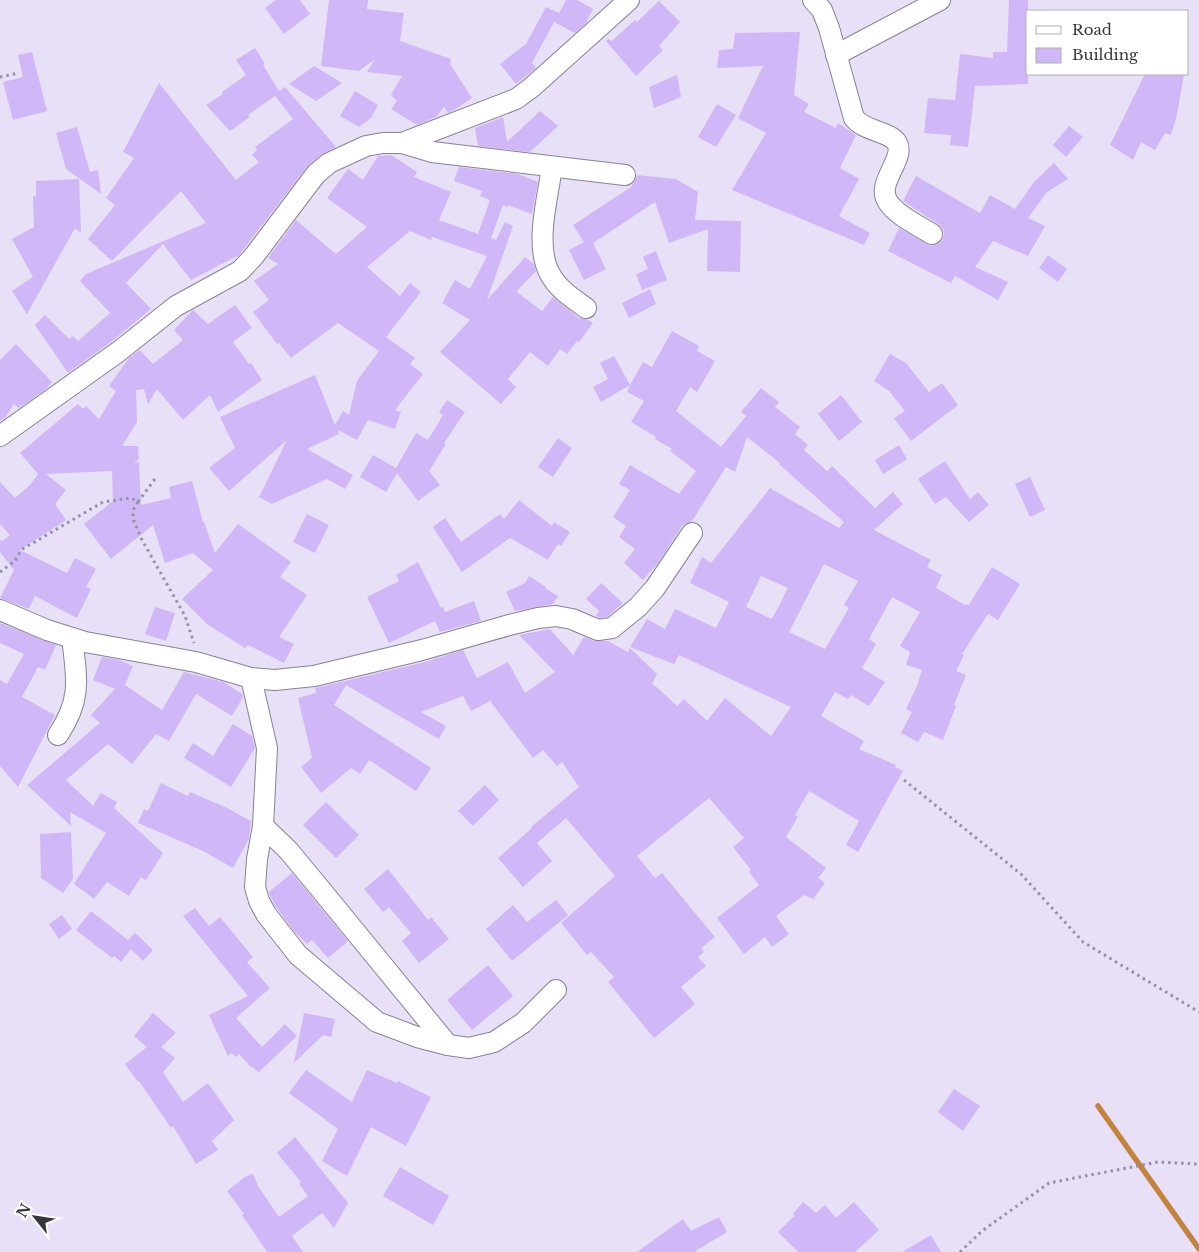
<svg xmlns="http://www.w3.org/2000/svg" width="1199" height="1252" font-family="'Libre Baskerville',serif">
<style>
.lines{fill:none;stroke-linecap:round;stroke-linejoin:round}
.stream{stroke:#c2833c;stroke-width:5.5}
.building{fill:#d0b7f8;fill-rule:evenodd}
.minor-casing{stroke:#898196;stroke-width:22}
.path{stroke:#9690a0;stroke-width:3;stroke-dasharray:2.5 4;stroke-linecap:butt}
.minor{stroke:#fff;stroke-width:20}
</style>
<rect width="100%" height="100%" fill="#e8e0f7"/>
<g class="lines">
<path class="stream" d="M1098,1106L1199,1249"/>
</g>
<g class="building">
<path d="M276,0H300L310,14L284,34L265,8Z"/>
<path d="M329,0H368L367,9L403,13L404,11L400,41L451,59L450,64L472,98L454,110L448,113L444,107L436,117L417,125L391,109L397,101L391,95L402,76L367,72L375,59L359,71L321,66Z"/>
<path d="M566,0H577L593,9L586,23L575,33L554,22L532,63L536,68L516,84L500,64L526,44L546,7L559,13Z"/>
<path d="M1009,0H1028V84L975,86L968,147L950,145L951,135L924,133L928,98L955,100L960,54L993,58V52H1007Z"/>
<path d="M659,1L680,22L659,46L663,50L636,76L606,41L608,39L612,41L635,20L637,22Z"/>
<path d="M800,32L794,95L809,104L804,112L836,128L838,123L856,135L840,168L859,179L839,216L870,233L864,245L732,190L766,133L738,118L763,66L717,68L719,50L733,49L735,33Z"/>
<path d="M255,48L265,64L263,65L279,91L285,87L336,147L322,154L307,167L239,255L191,280L163,244L126,283L151,309L111,342L68,373L35,325L45,315L69,339L73,336L78,341L110,313L80,281L86,274L206,223L181,191L112,261L88,239L115,205L106,198L134,158L123,152L159,83L236,180L259,162L252,155L257,150L255,147L293,119L275,96L248,115L250,117L230,131L206,105L223,94L222,92L246,75L236,60Z"/>
<path d="M32,52L47,111L13,120L3,82L23,77L18,55Z"/>
<path d="M314,66L342,83L316,101L289,84Z"/>
<path d="M1145,74H1184L1177,115L1171,135L1165,133L1155,150L1141,142L1133,160L1110,145Z"/>
<path d="M677,75L681,97L654,108L649,87Z"/>
<path d="M355,91L378,105L371,118L359,127L340,116Z"/>
<path d="M717,104L736,115L716,147L698,137Z"/>
<path d="M540,111L558,126L530,152L478,146L475,128L503,117L507,142Z"/>
<path d="M1069,126L1083,137L1066,157L1053,145Z"/>
<path d="M77,127L90,172L98,170L101,194L66,169L56,133Z"/>
<path d="M391,155L417,172L414,177L451,192L439,220L478,234L490,200L480,196L482,191L454,181L459,167L518,174L538,182L532,214L508,205L507,207L503,205L491,238L496,240L505,222L513,226L487,300L525,257L534,264L536,271L517,291L518,293L542,311L553,297L579,318L587,319L593,323L579,342L577,341L567,354L560,349L548,366L530,352L508,379L516,387L501,404L440,352L470,320L442,303L455,280L470,289L487,256L432,237L431,240L410,231L367,267L400,296L410,283L421,292L386,337L415,358L410,364L423,374L395,410L401,412L395,429L368,420L357,440L338,430L339,434L307,449L353,475L345,489L327,479L272,504L259,497L287,440L229,491L209,468L235,448L220,417L315,375L335,425L343,411L349,415L357,381L379,351L338,323L291,358L279,343L277,344L253,312L269,300L254,281L278,264L268,258L296,220L336,254L367,227L327,198L348,169L363,180L378,156Z"/>
<path d="M1054,163L1068,179L1047,192L1028,218L1045,226L1028,256L993,241L975,267L1008,282L998,300L955,276L951,283L888,251L899,228L931,246L938,244L942,240L944,234L943,229L938,224L903,201L916,176L980,213L990,195L1015,209L1034,182Z"/>
<path d="M637,175L676,179L698,192L695,220L741,221L740,272L707,271L708,229L669,243L655,202L593,243L606,269L584,280L569,250L584,242L573,225L631,187Z"/>
<path d="M79,179L81,233L75,228L27,314L12,291L33,277L12,239L34,227L33,196H36V181Z"/>
<path d="M656,251L667,280L642,290L636,274L648,269L643,257Z"/>
<path d="M1048,255L1067,269L1058,282L1039,268Z"/>
<path d="M650,289L656,304L629,318L622,303Z"/>
<path d="M235,305L252,328L233,342L249,364L251,363L262,380L218,412L210,395L183,420L157,389L148,404L144,389L136,390L137,422L122,446H138L139,459L134,463L139,462L141,505L171,498L169,487L192,481L203,522H204L215,553L238,524L291,562L280,577L307,595L279,637L294,644L284,663L248,645L245,648L208,625L182,599L213,570L193,553L165,563L153,525L111,559L84,524L113,501L112,471L46,474L66,490L55,504L66,520L20,550L67,573L75,558L96,569L86,587L91,589L77,618L35,596L29,609L0,598L14,570L0,552V540L2,541L10,535L0,524V482L15,498L29,486L38,474L20,453L78,404L83,409L86,406L99,419L116,391L109,386L129,358L140,350L153,364L183,340L174,330L193,310L208,324Z"/>
<path d="M672,331L699,346L697,351L715,361L697,392L690,387L676,411L721,447L746,416L741,412L761,388L779,402L775,407L800,427L795,434L808,445L804,450L827,471L832,466L875,508L893,492L903,504L874,530L931,560L927,567L942,575L936,588L965,605L966,604L969,605L992,567L1020,584L998,620L988,614L962,654L964,655L956,671L966,675L954,705L956,706L943,740L924,732L918,742L901,733L912,712L906,709L917,686L922,670L906,665L910,652L900,646L920,612L892,597L869,639L876,644L862,668L885,682L869,706L851,695L848,699L835,692L821,716L864,741L859,749L896,765L895,767L903,771L858,852L846,845L859,821L809,791L795,815L798,817L786,837L826,868L818,878L825,883L813,899L804,895L776,916L789,934L772,947L765,937L744,954L717,918L759,885L749,872L751,870L733,847L744,838L709,798L637,856L655,878L662,873L715,937L701,948L704,952L698,957L706,966L681,987L695,1004L654,1038L608,982L614,977L591,952L587,955L561,923L615,876L566,818L537,843L552,861L523,887L498,858L532,828L531,827L579,787L562,762L557,766L543,750L533,758L490,701L471,711L463,696L421,712L446,726L439,739L346,685L334,705L431,768L416,791L369,760L360,774L351,768L321,793L301,767L312,758L298,698L316,693L315,688L425,662L463,650L477,678L508,662L525,693L555,672L519,635L550,629L573,655L584,637L594,641H608L628,652L630,648L657,674L652,684L659,689L677,706L684,699L707,721L725,698L771,736L791,707L679,655L674,664L630,647L647,619L665,629L675,609L716,628L729,602L690,583L702,557L711,563L770,488L839,528L844,522L780,465V463L747,437L735,472L726,467L692,521L686,523L682,526L658,563L643,580L624,563L635,549L619,537L626,526L613,517L630,490L619,484L630,465L679,494L696,471L670,451L672,449L655,439L656,437L631,422L644,401L627,392L630,385L601,402L593,387L608,379L600,363L614,356L630,385L643,362L652,367ZM824,564L858,581L844,605L849,608L825,649L789,632ZM761,576L788,588L772,619L746,607Z"/>
<path d="M16,344L52,382L46,389L19,408L14,404L5,418L0,421V360Z"/>
<path d="M890,354L906,363L929,392L942,383L958,405L911,441L894,418L905,411L889,391L874,381Z"/>
<path d="M841,395L862,422L839,441L818,414Z"/>
<path d="M447,400L465,412L444,443L446,444L429,471L440,485L418,501L397,473L386,492L360,477L373,455L396,468L416,433L428,440L443,415L439,412Z"/>
<path d="M558,438L572,448L553,477L538,467Z"/>
<path d="M899,445L907,459L883,474L875,460Z"/>
<path d="M945,461L970,499L978,492L989,505L969,522L946,497L935,504L918,479Z"/>
<path d="M1030,477L1045,510L1030,517L1015,484Z"/>
<path d="M519,500L552,526L554,522L570,532L561,546L558,544L548,560L510,538L462,572L433,527L445,518L461,542L500,514L504,519Z"/>
<path d="M307,514L329,525L315,553L293,542Z"/>
<path d="M418,562L441,608L443,607L445,612L474,601L481,621L440,632L435,621L389,643L367,597L399,581L396,575Z"/>
<path d="M529,576L546,587L545,588L558,596L553,604L515,611L506,592L525,583Z"/>
<path d="M601,583L623,603L607,617L600,618L596,616L599,611L586,599Z"/>
<path d="M155,607L175,613L166,641L145,634Z"/>
<path d="M0,623L56,645L45,670L38,667L22,697L55,715L18,787L0,766V680L7,684L24,654L0,643Z"/>
<path d="M102,657L119,660L133,666L125,685L162,710L184,672L224,682L242,694L243,697L232,716L196,694L169,741L156,734L132,764L108,744L66,780L93,806L101,793L117,802L114,808L163,853L146,880L141,877L129,896L107,882L94,899L74,884L106,833L70,812L71,826L27,785L100,723L91,715L115,689L93,680Z"/>
<path d="M233,724L252,736L255,748L231,787L184,758L193,743L213,756Z"/>
<path d="M161,783L188,796L190,792L225,807L251,821L249,839L233,868L203,851L138,823L144,809L148,811Z"/>
<path d="M485,785L499,800L473,826L458,811Z"/>
<path d="M326,802L359,835L336,858L303,825Z"/>
<path d="M71,832L73,879L63,893L41,878L40,834Z"/>
<path d="M388,869L428,920L431,917L449,939L419,963L402,941L411,933L389,907L383,912L364,889Z"/>
<path d="M292,873L348,941L328,958L312,940L307,944L294,931L276,907L270,896L269,892Z"/>
<path d="M556,900L568,915L512,961L486,929L513,905L527,922Z"/>
<path d="M195,908L209,926L220,917L253,957L247,962L270,988L236,1018L262,1047L285,1024L297,1036L259,1072L250,1066L239,1054L236,1057L231,1053L228,1056L209,1015L248,996L183,916Z"/>
<path d="M91,911L128,940L135,933L153,950L143,961L131,949L121,962L114,956L112,958L76,930Z"/>
<path d="M62,915L72,929L59,939L49,924Z"/>
<path d="M488,965L513,996L472,1030L447,1000Z"/>
<path d="M153,1013L176,1033L161,1047L175,1058L163,1072L183,1102L208,1083L234,1120L212,1141L218,1150L196,1164L173,1126L171,1128L139,1081L138,1082L125,1064L147,1047L134,1036Z"/>
<path d="M304,1013L335,1019L331,1037L323,1035L294,1063Z"/>
<path d="M306,1070L352,1102L367,1070L397,1083L398,1081L431,1097L406,1146L371,1127L347,1176L322,1161L338,1129L289,1093Z"/>
<path d="M954,1089L980,1106L963,1131L938,1112Z"/>
<path d="M295,1137L348,1203L334,1228L322,1213L292,1236L303,1252H267L242,1215L244,1214L227,1191L245,1177L253,1174L258,1186L279,1217L308,1196L299,1184L301,1182L277,1153Z"/>
<path d="M400,1167L449,1196L433,1225L383,1196Z"/>
<path d="M803,1202L816,1213L825,1205L836,1218L854,1202L879,1230L855,1252H798L778,1232L794,1216L793,1214Z"/>
<path d="M719,1217L727,1232L694,1252H637L683,1219L691,1231Z"/>
<path d="M931,1235L941,1252H902Z"/>
</g>
<g class="lines">
<g class="minor-casing">
<g id="minor">
<path d="M813,0L822,10L829,28L854,118C865,132 890,131 897,143C906,159 875,183 888,202C896,215 919,226 932,234"/>
<path d="M836,55L940,0"/>
<path d="M402,143L432,152L625,175"/>
<path d="M552,167C548,197 534,246 550,274C558,289 572,298 586,308"/>
<path d="M0,436L118,352L176,306L240,271L254,256L316,174L329,163L366,146L383,143H402L516,99L531,88L629,0"/>
<path d="M0,610L47,630L85,642L196,662L251,678L275,680L314,676L422,650L509,625L538,618L556,616L572,619L598,630L612,628L638,607L655,588L692,533"/>
<path d="M251,678L267,748L263,826L257,859L255,887L259,901L266,914L298,955L377,1022L417,1037L448,1045L469,1048L494,1042L523,1023L556,990"/>
<path d="M58,735C82,699 77,679 72,638"/>
<path d="M263,826L288,850L322,891L448,1045"/>
</g>
</g>
<g class="path">
<path d="M0,77L19,73"/>
<path d="M138,502L133,510V519L142,540L185,616L194,643"/>
<path d="M0,572L15,561L21,550L103,502L131,498L138,502L157,476"/>
<path d="M904,780L1021,874L1083,942L1199,1012"/>
<path d="M960,1252L982,1231L1049,1183L1158,1162L1199,1164"/>
</g>
<use href="#minor" class="minor"/>
</g>
<rect x="1026" y="10" width="162" height="65" fill="#ffffff" stroke="#b0aeb2"/>
<rect x="1036" y="26" width="25" height="8" fill="#ffffff" stroke="#b0aeb2"/>
<text x="1072" y="35" font-size="15" fill="#39353f">Road</text>
<rect x="1036" y="48" width="25" height="15" fill="#d0b7f8" stroke="#b0aeb2"/>
<text x="1072" y="60" font-size="15" fill="#39353f">Building</text>
<g transform="translate(35 1217) rotate(300)" stroke="#ffffff" stroke-width="4" paint-order="stroke">
<path d="M0-4L9 19L0 12L-9 19Z" fill="#39353f"/>
<text y="-8" font-size="14" font-weight="bold" text-anchor="middle" fill="#39353f">N</text>
</g>
</svg>
